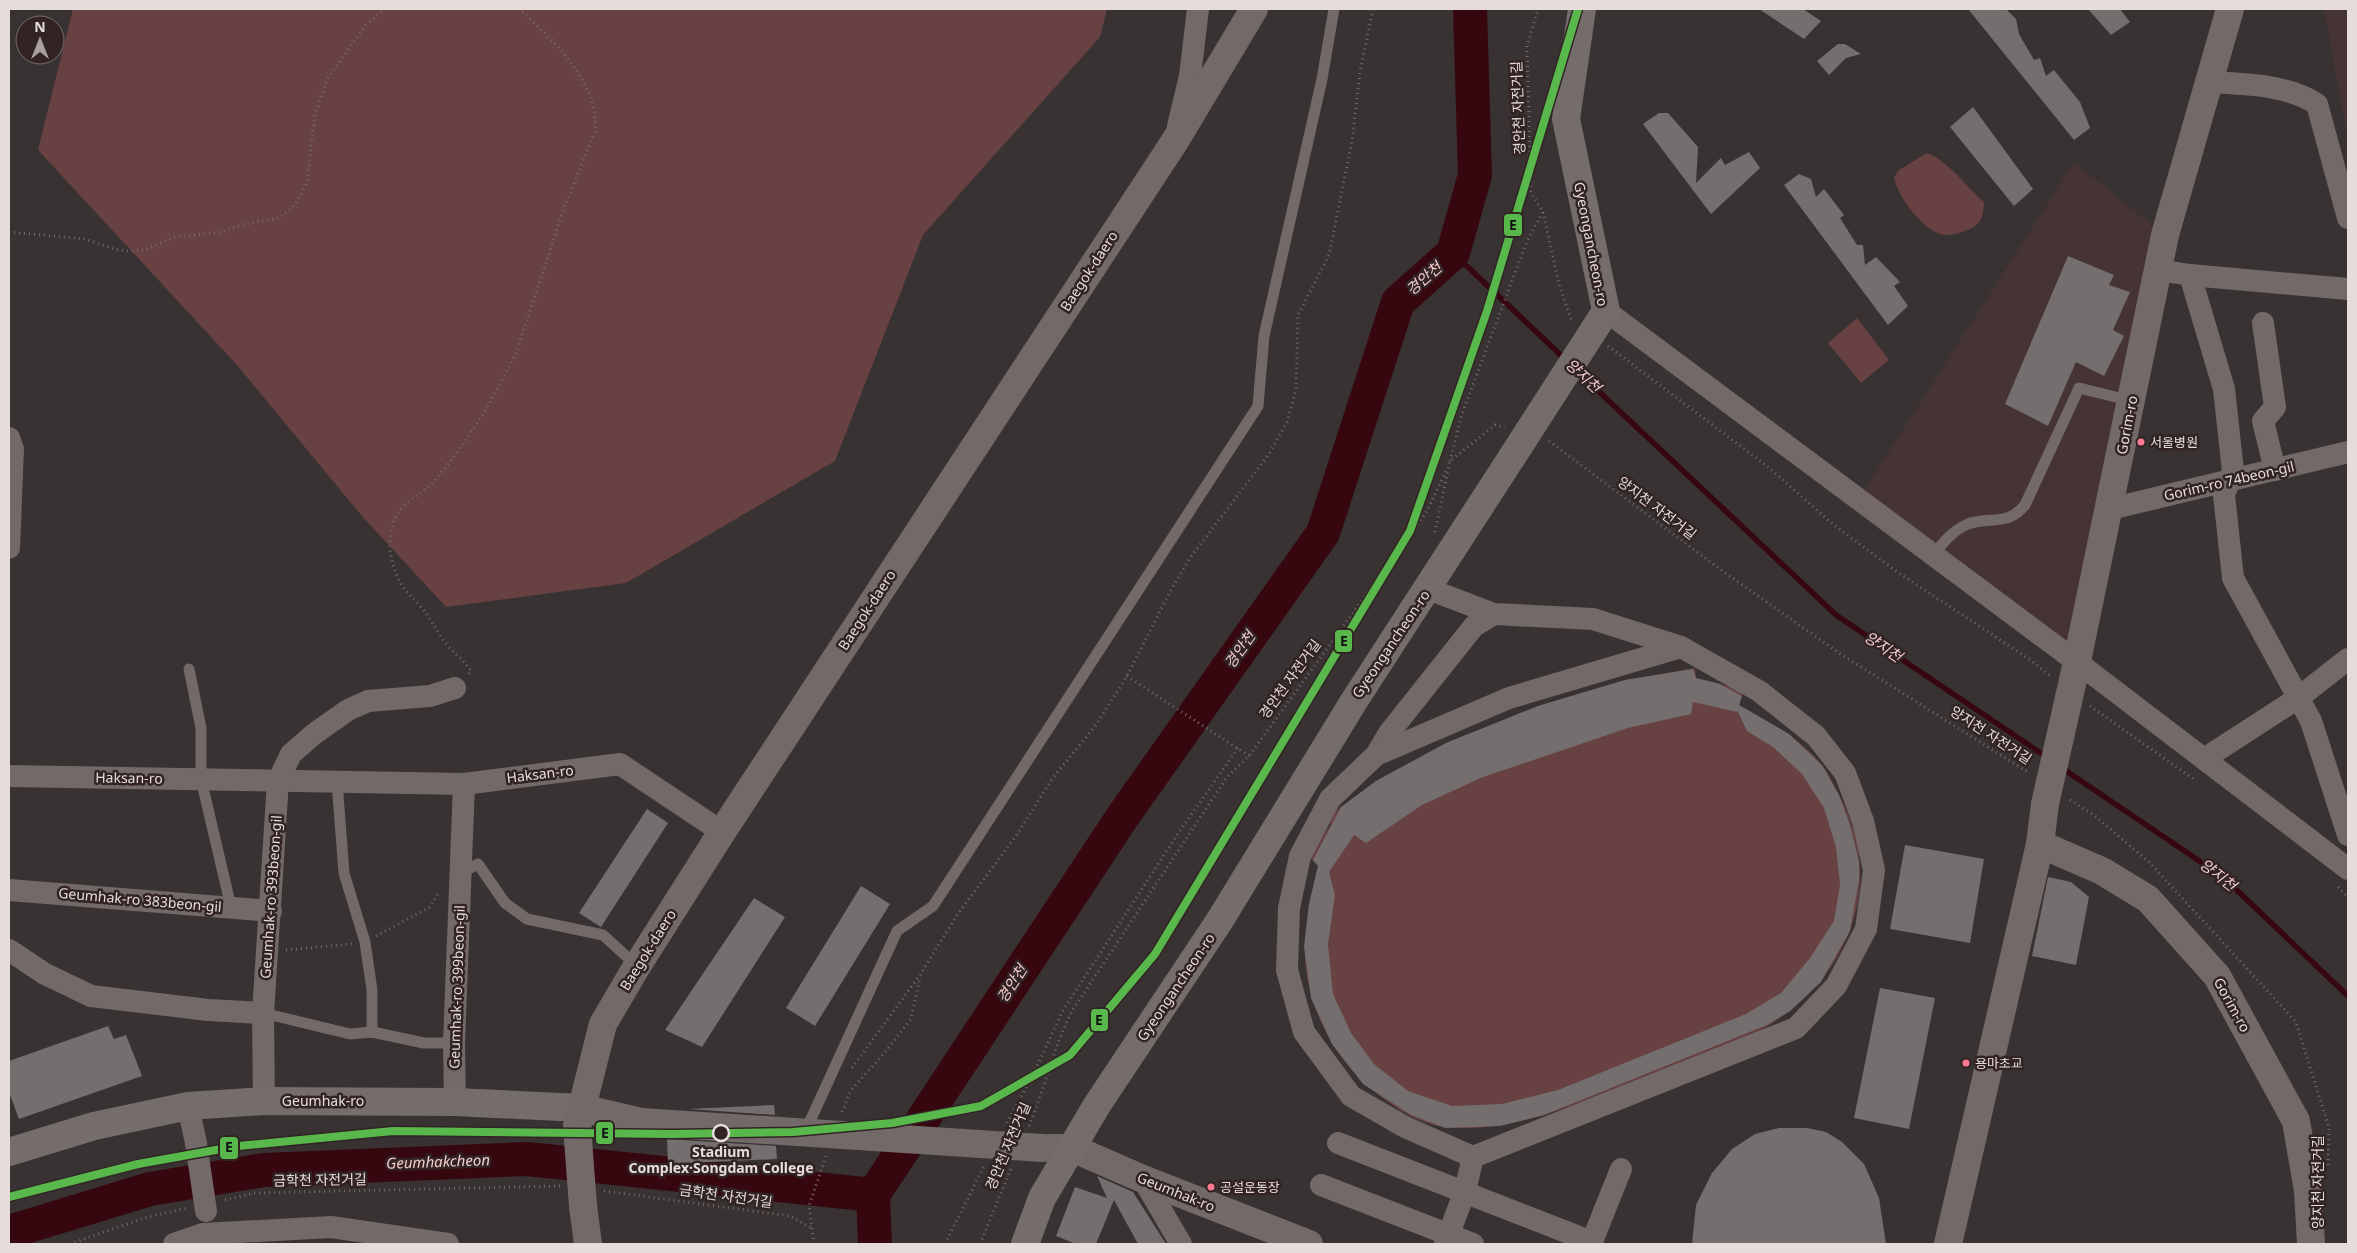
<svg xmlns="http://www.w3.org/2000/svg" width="2357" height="1253" font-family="'Noto Sans','Noto Sans KR',sans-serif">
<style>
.built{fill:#463333}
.green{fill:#684142}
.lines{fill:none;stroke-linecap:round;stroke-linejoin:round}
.stream{stroke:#37070f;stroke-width:5.5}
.river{stroke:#37070f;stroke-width:34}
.building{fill:#746e6e;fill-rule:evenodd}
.path{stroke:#746b6b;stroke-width:3;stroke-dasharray:1 4;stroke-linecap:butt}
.service{stroke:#736969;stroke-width:11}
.minor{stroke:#736969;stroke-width:22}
.tertiary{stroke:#736969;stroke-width:28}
.secondary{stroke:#756c6c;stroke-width:28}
.primary{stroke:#746969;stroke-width:28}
.minor-bridge{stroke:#736969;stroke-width:22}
.tertiary-bridge{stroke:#736969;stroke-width:28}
.secondary-bridge{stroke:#756c6c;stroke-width:28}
.primary-bridge{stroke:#746969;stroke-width:28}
.rail-1-casing{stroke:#322424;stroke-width:11}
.rail-1{stroke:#59b84c;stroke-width:8}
.bus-dot{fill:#fe7a93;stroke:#322424;stroke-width:2}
.stop-dot{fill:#322424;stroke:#e6dcdc;stroke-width:2.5}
.labels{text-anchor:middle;stroke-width:5;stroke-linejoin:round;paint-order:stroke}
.bus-label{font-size:13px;fill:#e6dcdc;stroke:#322424;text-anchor:start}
.street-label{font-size:14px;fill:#e6dcdc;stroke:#322424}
.stop-label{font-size:14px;font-weight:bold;fill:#e6dcdc;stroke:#322424}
.water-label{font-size:15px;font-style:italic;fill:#f3cccc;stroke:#322424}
.line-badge{stroke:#322424;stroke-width:2}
.pale-badge-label{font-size:14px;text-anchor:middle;font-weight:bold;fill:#111}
</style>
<rect width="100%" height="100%" fill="#383232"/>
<g class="built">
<path d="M2324,9H2348V141Z"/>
<path d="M2074,162L2165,235L2077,662L1858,500Z"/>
</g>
<g class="green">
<path d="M73,9H1107L1100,37L923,235L835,461L626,583L446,607L361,515L236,364L38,150Z"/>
<path d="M1927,153C1951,163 1965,186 1984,202C1983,219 1981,225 1965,231C1959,233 1952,235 1946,235C1925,234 1897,196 1894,177L1899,170Z"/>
<path d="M1857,318L1889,360L1861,383L1828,343Z"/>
<path d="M1695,668L1696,678L1744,690L1739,705C1769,722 1800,738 1822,765C1829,773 1833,784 1838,793C1882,871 1858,955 1791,1010C1749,1044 1693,1058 1644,1077C1582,1101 1514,1135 1446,1127C1421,1125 1398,1110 1379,1095C1334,1062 1303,1002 1305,946C1305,918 1312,892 1318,866L1308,856L1331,824L1328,817L1376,781L1446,743L1538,706L1625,680Z"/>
</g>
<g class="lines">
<g class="stream">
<path d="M1453,253L1566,360"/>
<path d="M1576,370L1836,615L2048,758"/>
<path d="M2062,768L2223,877L2348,996"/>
</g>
<g class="river">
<path d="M9,1232L150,1189L264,1170L527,1159L873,1195"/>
<path d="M875,1244L873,1195L1123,816L1323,533L1398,302L1453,253L1475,175L1470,9"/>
</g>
</g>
<g class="building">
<path d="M1759,9H1803L1821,21L1804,39Z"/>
<path d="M1968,9H2006L2016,19L2019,34L2034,60L2040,58L2046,76L2054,70L2080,102L2090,128L2074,140Z"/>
<path d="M2088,9H2120L2130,22L2111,35Z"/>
<path d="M1838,44H1845L1861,54L1846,58L1829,75L1817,61Z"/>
<path d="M1973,107L2033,189L2014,206L1950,127Z"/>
<path d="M1659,113H1668L1698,147L1696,183L1721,158L1725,165L1749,152L1760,168L1711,214L1643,124Z"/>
<path d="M1799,174L1811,179L1816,197L1824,189L1844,215L1840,218L1857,245H1863L1865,265L1876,257L1900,282L1894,286L1908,306L1888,325L1784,185Z"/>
<path d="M2068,256L2114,275L2109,285L2130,292L2113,330L2124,336L2104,376L2076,362L2048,426L2005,404Z"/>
<path d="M1693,669L1696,678L1720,684L1742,696L1739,705L1789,734L1822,765L1839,795L1850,825L1859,862V880L1850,931L1821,982L1790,1011L1767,1025L1544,1115L1500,1126L1445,1128L1411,1115L1363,1084L1332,1044L1311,998L1304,947L1309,904L1318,866L1313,860L1341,807L1376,781L1446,743L1538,706L1625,680ZM1693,702L1737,712V710L1747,731L1773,747L1802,774L1824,808L1836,847L1840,885L1834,921L1810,958L1781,993L1746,1014L1558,1090L1502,1104L1452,1106L1408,1091L1374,1064L1351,1033L1333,994L1328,944L1335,895L1329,872L1354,835L1366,843L1422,805L1483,777L1628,728L1691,714Z"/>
<path d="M647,809L668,823L601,927L579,913Z"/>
<path d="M1905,845L1984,859L1970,943L1890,929Z"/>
<path d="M2048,877L2071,882L2089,897L2076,965L2032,956Z"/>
<path d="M861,886L890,904L815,1026L786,1008Z"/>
<path d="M754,898L785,917L702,1047L665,1030Z"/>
<path d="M1880,988L1935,998L1909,1129L1854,1118Z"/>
<path d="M108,1026L114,1039L126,1035L142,1076L19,1119L9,1092V1061Z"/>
<path d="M774,1105L775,1115L688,1109Z"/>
<path d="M1779,1128H1807L1826,1132L1842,1142L1864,1164L1879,1198L1886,1244H1692L1696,1205L1712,1173L1732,1149L1755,1134Z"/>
<path d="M667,1139L776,1146L777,1159L668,1164Z"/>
<path d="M1097,1176L1133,1192L1166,1244H1138L1114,1200L1096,1244H1076L1056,1236L1075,1187L1107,1198Z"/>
</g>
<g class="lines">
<g class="path">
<path d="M1543,212L1559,284L1572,322"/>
<path d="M9,232L85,239L114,249L128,251L145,250L175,237L220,232L250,223L279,218L295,205L307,183L315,113L328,78L365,26L384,9"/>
<path d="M1608,346L1767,466L1835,526L1896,571L2029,659L2052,677"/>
<path d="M1549,441L1724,572L1839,653L2029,773"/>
<path d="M1450,461L1462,414L1527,241L1543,212L1531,193L1527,46L1538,9"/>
<path d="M1435,532L1450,461L1495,425L1505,427"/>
<path d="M469,674L471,671C464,660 456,655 448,646C438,634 432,620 422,608C414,599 405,592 400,582C389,562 386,536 396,516C404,500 424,494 435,480C468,441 497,395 518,348L565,205L595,132C600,84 553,39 519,9"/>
<path d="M1127,676L1249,756"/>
<path d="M2090,706L2195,780"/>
<path d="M2070,800L2095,816L2150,863L2296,1022L2329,1128L2328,1165"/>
<path d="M2338,887L2348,897"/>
<path d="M376,936L430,907L439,892"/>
<path d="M286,950L352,944"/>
<path d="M852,1068L920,975L957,915L1016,836L1052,779L1096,725L1127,676L1172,588L1190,558L1269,454L1287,422L1296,390L1298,315L1329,255L1352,141L1360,72L1373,9"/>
<path d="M842,1112L851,1090L882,1056L911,1019L920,978"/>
<path d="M1007,1123L1034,1073L1062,1012L1177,835L1238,748"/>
<path d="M1029,1126C1045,1088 1053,1048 1072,1011L1227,777L1249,756L1427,511L1447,469"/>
<path d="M604,1191L790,1216L813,1229"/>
<path d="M225,1200L254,1193L560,1186"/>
<path d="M70,1244L144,1218L187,1208"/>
<path d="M814,1244L809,1206L826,1156"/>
<path d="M945,1244L984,1166"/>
<path d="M980,1244L1011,1169"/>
</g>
<g class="service">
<path d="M1933,555C1943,543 1953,530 1968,524C1990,516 2007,527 2025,505L2079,388L2132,401"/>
<path d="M189,669L201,728V779L231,907"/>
<path d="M337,782L344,873L365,942L372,990V1032"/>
<path d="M461,873L478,864L505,903L527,919L603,935L637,966"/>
<path d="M263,1013L350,1034L372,1032L424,1043H454"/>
<path d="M805,1132L897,931L933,906L1258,406L1264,336L1322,79L1334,9"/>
</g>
<g class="minor">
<path d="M2208,82C2245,84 2285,84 2317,104L2348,218"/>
<path d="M1178,126L1190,76L1198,9"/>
<path d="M2158,270L2190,275L2348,289"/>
<path d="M2190,275L2224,389L2233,471L2224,495L2233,578L2311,721L2348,835"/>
<path d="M1606,311L2077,662L2348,869"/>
<path d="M2263,323L2275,407L2263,421L2275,470"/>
<path d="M9,438L13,449L9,548"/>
<path d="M2110,509L2348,452"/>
<path d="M1428,589L1494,614L1474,626L1389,733L1376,755L1330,799L1300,856L1289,908L1287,970L1304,1032L1351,1096L1405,1127L1473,1157L1796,1028L1836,986L1866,929L1874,870L1863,821L1845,773L1816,736L1759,691L1681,647L1593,619L1494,614"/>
<path d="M1376,755L1509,698L1681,647"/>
<path d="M2204,759L2298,698L2348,659"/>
<path d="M9,776L464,784L620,764L722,832"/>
<path d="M9,890L271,911"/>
<path d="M9,950L45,974L91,996L208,1010L263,1013"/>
<path d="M264,1101L263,1013L278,781L291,754L314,734L348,710L368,701L430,696L455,688"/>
<path d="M455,1102L454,1043L464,784"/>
<path d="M188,1106L196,1143"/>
<path d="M1338,1143L1592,1242"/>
<path d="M1143,1179L1181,1244"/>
<path d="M1321,1185L1473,1244"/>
<path d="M174,1244L203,1234L331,1227L448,1244"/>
<path d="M1445,1244L1465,1191L1473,1157"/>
<path d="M1591,1244L1621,1169"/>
</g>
<g class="tertiary">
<path d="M2075,671L2165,235L2230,9"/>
<path d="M2040,844L2102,871L2148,899L2217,976L2296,1121L2308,1191L2311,1244"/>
<path d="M581,1108L641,1122"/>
<path d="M1049,1148H1072L1143,1179L1309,1244"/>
<path d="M1948,1244L2040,844L2045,804"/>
</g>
<g class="secondary">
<path d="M1582,9L1566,119L1606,311L1595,328"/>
<path d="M9,1152L94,1126L188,1106L264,1101L455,1102L581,1108"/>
<path d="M1025,1244L1042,1198L1097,1105L1220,920L1354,701L1512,457"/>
</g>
<g class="primary">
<path d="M577,1127L603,1024L637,966L722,832L1175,141L1254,9"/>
<path d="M583,1206L588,1244"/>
</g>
<path class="minor-bridge" d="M196,1143L206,1211"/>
<g class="tertiary-bridge">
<path d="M2045,804L2075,671"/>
<path d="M641,1122L1042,1148"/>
</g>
<path class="secondary-bridge" d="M1512,457L1595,328"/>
<path class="primary-bridge" d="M577,1127L583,1206"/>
<g class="rail-1-casing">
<path id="rail-1" d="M9,1197L138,1164L238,1146L393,1131L672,1134L793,1132L892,1123L981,1106L1070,1055L1155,954L1410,531L1487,311L1578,9"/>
</g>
<use href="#rail-1" class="rail-1"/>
</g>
<g class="bus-dot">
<circle cx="2141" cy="442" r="4.5"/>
<circle cx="1966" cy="1063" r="4.5"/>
<circle cx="1211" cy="1187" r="4.5"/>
</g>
<circle class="stop-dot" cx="721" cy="1133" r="8"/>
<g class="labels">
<g class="bus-label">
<text x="2150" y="447">서울병원</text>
<text x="1975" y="1068">용마초교</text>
<text x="1220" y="1192">공설운동장</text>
</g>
<g class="street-label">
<text transform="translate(1518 108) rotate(-92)" y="5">경안천 자전거길</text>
<text transform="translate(1591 244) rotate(79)" y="5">Gyeongancheon-ro</text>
<text transform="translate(1089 271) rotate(-57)" y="5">Baegok-daero</text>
<text transform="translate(2127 425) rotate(-79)" y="5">Gorim-ro</text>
<text transform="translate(2229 481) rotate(-13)" y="5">Gorim-ro 74beon-gil</text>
<text transform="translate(1657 508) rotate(37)" y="5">양지천 자전거길</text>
<text transform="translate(867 610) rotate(-57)" y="5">Baegok-daero</text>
<text transform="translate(1391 644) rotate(-56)" y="5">Gyeongancheon-ro</text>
<text transform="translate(1290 679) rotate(-54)" y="5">경안천 자전거길</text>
<text transform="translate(1991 735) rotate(33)" y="5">양지천 자전거길</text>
<text transform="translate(540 774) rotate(-7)" y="5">Haksan-ro</text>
<text transform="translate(129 778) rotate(1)" y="5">Haksan-ro</text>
<text transform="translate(271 897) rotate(-86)" y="5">Geumhak-ro 393beon-gil</text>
<text transform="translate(140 900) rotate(5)" y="5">Geumhak-ro 383beon-gil</text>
<text transform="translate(648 950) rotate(-58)" y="5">Baegok-daero</text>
<text transform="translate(457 987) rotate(-88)" y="5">Geumhak-ro 399beon-gil</text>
<text transform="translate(1176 987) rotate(-56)" y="5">Gyeongancheon-ro</text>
<text transform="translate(2232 1005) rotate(61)" y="5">Gorim-ro</text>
<text x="323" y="1106">Geumhak-ro</text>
<text transform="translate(1008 1146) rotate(-67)" y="5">경안천 자전거길</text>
<text transform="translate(320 1180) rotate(-1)" y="5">금학천 자전거길</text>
<text transform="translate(2318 1182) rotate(-90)" y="5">양지천 자전거길</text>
<text transform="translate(1176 1192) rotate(22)" y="5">Geumhak-ro</text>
<text transform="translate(726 1196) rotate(8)" y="5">금학천 자전거길</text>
</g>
<g class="stop-label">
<text x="721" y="1157">Stadium<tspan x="721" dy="16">Complex·Songdam College</tspan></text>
</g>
<g class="water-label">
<text transform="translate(1424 279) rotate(-41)" y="5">경안천</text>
<text transform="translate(1583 376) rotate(43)" y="5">양지천</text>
<text transform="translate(1883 647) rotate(34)" y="5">양지천</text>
<text transform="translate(1240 650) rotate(-55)" y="5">경안천</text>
<text transform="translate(2218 875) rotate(38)" y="5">양지천</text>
<text transform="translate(1012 984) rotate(-57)" y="5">경안천</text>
<text transform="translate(438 1162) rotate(-2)" y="5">Geumhakcheon</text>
</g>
</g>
<g class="line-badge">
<rect x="1503" y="213" width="20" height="24" rx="5" fill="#59b84c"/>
<rect x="1334" y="629" width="19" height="24" rx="5" fill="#59b84c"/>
<rect x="1090" y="1008" width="19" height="24" rx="5" fill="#59b84c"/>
<rect x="595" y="1121" width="19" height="24" rx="5" fill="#59b84c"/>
<rect x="219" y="1136" width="20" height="24" rx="5" fill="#59b84c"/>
</g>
<g class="pale-badge-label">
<text x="1513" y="230">E</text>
<text x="1344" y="646">E</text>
<text x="1099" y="1025">E</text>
<text x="605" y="1138">E</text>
<text x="229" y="1152">E</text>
</g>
<rect width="2357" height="1253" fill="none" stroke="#e6dcdc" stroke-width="20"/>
<g transform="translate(40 40)"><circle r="24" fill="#322424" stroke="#7a6e6e"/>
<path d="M0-4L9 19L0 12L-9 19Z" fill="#a9a0a0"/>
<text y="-8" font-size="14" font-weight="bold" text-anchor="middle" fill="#e6dcdc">N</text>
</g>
</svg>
